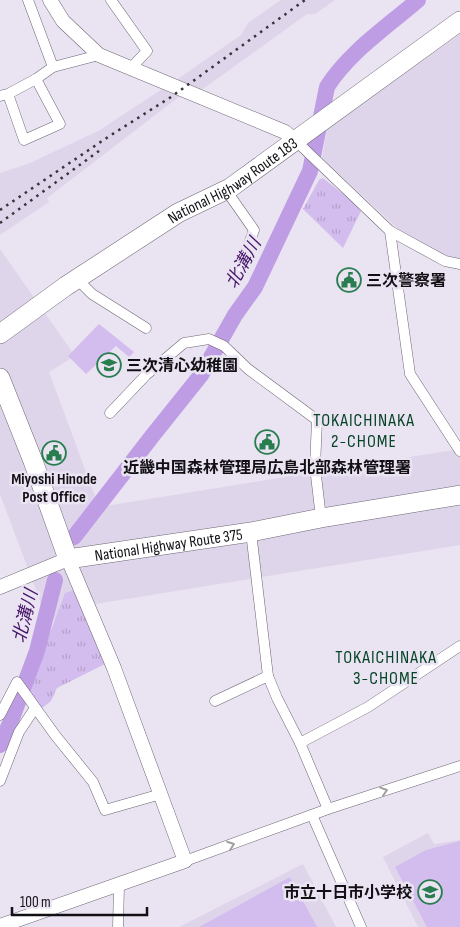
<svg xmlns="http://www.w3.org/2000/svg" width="460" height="927" font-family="'Sofia Sans Condensed','Noto Sans JP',sans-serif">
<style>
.built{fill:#dfd5eb}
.grass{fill:url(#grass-tufts)}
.garden{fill:#d3bcee}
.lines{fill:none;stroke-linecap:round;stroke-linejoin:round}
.river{stroke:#bf9de4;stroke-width:16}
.street-casing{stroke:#6c6673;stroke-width:11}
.secondary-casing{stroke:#6c6673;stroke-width:15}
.highway-casing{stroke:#6c6673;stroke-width:20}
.street{stroke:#fff;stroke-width:10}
.secondary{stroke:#fff;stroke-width:14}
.highway{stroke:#fff;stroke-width:19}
.rail{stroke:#38343b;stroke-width:2.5;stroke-dasharray:2.5 5;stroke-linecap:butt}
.oneway{stroke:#a19fa1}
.labels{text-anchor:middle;stroke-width:5;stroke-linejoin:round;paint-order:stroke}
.street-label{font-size:16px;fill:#131015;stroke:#eae3f2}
.poi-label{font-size:16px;font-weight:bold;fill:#131015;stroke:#eae3f2;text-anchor:start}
.water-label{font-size:18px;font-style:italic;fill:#451669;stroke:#eae3f2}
.neighbourhood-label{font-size:18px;letter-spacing:1px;fill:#054426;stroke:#eae3f2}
</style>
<defs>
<pattern id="grass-tufts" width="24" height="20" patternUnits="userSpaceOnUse" patternTransform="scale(1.25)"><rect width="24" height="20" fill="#d3bcee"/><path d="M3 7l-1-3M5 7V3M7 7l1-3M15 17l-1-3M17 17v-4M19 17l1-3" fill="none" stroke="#b4a1cb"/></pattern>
</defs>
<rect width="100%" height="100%" fill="#eae3f2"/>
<g class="built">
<path d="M281,0H335L315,14H307L200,91L175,81L241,35L248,23Z"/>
<path d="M460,34V261L426,255L322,158L327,129Z"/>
<path d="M162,89L180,96L47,198L49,202L0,235V173L30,163L100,130Z"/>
<path d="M0,249L75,356L49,372L99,507L460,449V545L89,605L48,622L0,494Z"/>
<path d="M428,833L434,844L460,840V927H418L383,857Z"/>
<path d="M303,864L336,927H179Z"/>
</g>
<g class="grass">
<path d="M323,178L362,209L343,248L303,209L319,180Z"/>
<path d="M78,589L107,663L57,688L51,701L42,708L28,691L65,593Z"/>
</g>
<g class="garden">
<path d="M99,324L134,352L129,357L116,346L86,374L68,356Z"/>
<path d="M460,841V927H427L395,867L426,850Z"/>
<path d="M290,877L317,927H199Z"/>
</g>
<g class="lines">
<g class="river">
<path d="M74,537L153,435L201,375L235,315L255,287L310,171L327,87C349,52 387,27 418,0"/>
<path d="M0,745L11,721L37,651L55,580"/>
</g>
<g class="street-casing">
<g id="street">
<path d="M28,0L53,67"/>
<path d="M111,0L147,51L131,68"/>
<path d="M8,94L24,140L60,124L36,79"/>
<path d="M0,96L8,94L36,79L53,67L99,55"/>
<path d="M296,141L390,231L445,261L460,264"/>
<path d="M226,190L254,230L238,273"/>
<path d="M390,231L410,374L460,451"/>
<path d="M77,279L92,294L146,328"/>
<path d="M110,413L146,375L184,343L209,339L224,346L248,369L317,420L315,467L321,518"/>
<path d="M251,532L268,676L277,698L300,743L328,809"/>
<path d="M215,701L268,676"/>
<path d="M0,715L17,682L55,735L93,782L105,810L161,794"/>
<path d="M300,743L368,707L460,646"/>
<path d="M0,781L19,732L35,708"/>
<path d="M312,815L361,927"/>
<path d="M185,861L328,809L460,766"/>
<path d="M118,927L119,885"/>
</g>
</g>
<g class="secondary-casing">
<g id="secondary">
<path d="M50,0L63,21L99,55L285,132L296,141"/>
<path d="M0,587L68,559L114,668L185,861L0,926"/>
</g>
</g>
<g class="highway-casing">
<g id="highway">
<path id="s1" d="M0,334L66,286L178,213L230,188L460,21"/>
<path id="s2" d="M0,378L33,461L68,559L251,532L321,518L460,495"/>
</g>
</g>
<use href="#street" class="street"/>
<use href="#secondary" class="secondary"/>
<use href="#highway" class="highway"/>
<g class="rail">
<path d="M0,210L108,137L171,97L305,0"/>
<path d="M0,223L103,148"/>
</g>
</g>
<defs><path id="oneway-chevron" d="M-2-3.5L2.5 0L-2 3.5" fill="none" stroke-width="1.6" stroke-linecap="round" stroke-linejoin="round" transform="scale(1.25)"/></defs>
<g class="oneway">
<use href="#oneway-chevron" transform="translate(384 791) rotate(-18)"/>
<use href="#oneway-chevron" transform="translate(231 845) rotate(-20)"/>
</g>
<defs>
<g id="civic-ring" transform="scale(1.25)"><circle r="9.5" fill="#eae3f2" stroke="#297e50" stroke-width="1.5"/><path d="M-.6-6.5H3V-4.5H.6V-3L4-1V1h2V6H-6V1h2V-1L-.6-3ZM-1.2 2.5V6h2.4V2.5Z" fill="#297e50"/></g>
<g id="school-ring" transform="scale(1.25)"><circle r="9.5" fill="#eae3f2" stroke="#297e50" stroke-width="1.5"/><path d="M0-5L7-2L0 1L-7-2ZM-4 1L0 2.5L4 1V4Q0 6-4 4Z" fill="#297e50"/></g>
</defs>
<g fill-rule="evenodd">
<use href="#civic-ring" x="349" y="280"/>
<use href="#school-ring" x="109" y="365"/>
<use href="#civic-ring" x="267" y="442"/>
<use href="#civic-ring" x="54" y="453"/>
<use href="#school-ring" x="430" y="892"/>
</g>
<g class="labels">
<g class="street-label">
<text dy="6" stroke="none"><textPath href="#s1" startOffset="279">National Highway Route 183</textPath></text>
<text dy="6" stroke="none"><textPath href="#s2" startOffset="295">National Highway Route 375</textPath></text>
</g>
<g class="poi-label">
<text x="366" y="286">三次警察署</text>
<text x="126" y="371">三次清心幼稚園</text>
<text x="267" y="473" text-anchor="middle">近畿中国森林管理局広島北部森林管理署</text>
<text x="54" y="484" text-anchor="middle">Miyoshi Hinode<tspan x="54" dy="18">Post Office</tspan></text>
<text x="412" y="898" text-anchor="end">市立十日市小学校</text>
</g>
<g class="water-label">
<text transform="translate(243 263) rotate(-61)" y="6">北溝川</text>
<text transform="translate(25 616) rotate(-76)" y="6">北溝川</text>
</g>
<g class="neighbourhood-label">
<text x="364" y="426">TOKAICHINAKA<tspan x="364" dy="21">2-CHOME</tspan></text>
<text x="386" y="663">TOKAICHINAKA<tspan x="386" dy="21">3-CHOME</tspan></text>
</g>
</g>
<path d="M12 907v8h135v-8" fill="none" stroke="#131015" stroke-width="2.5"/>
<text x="20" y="907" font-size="15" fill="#131015" stroke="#eae3f2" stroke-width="4" paint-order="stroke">100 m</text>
</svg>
